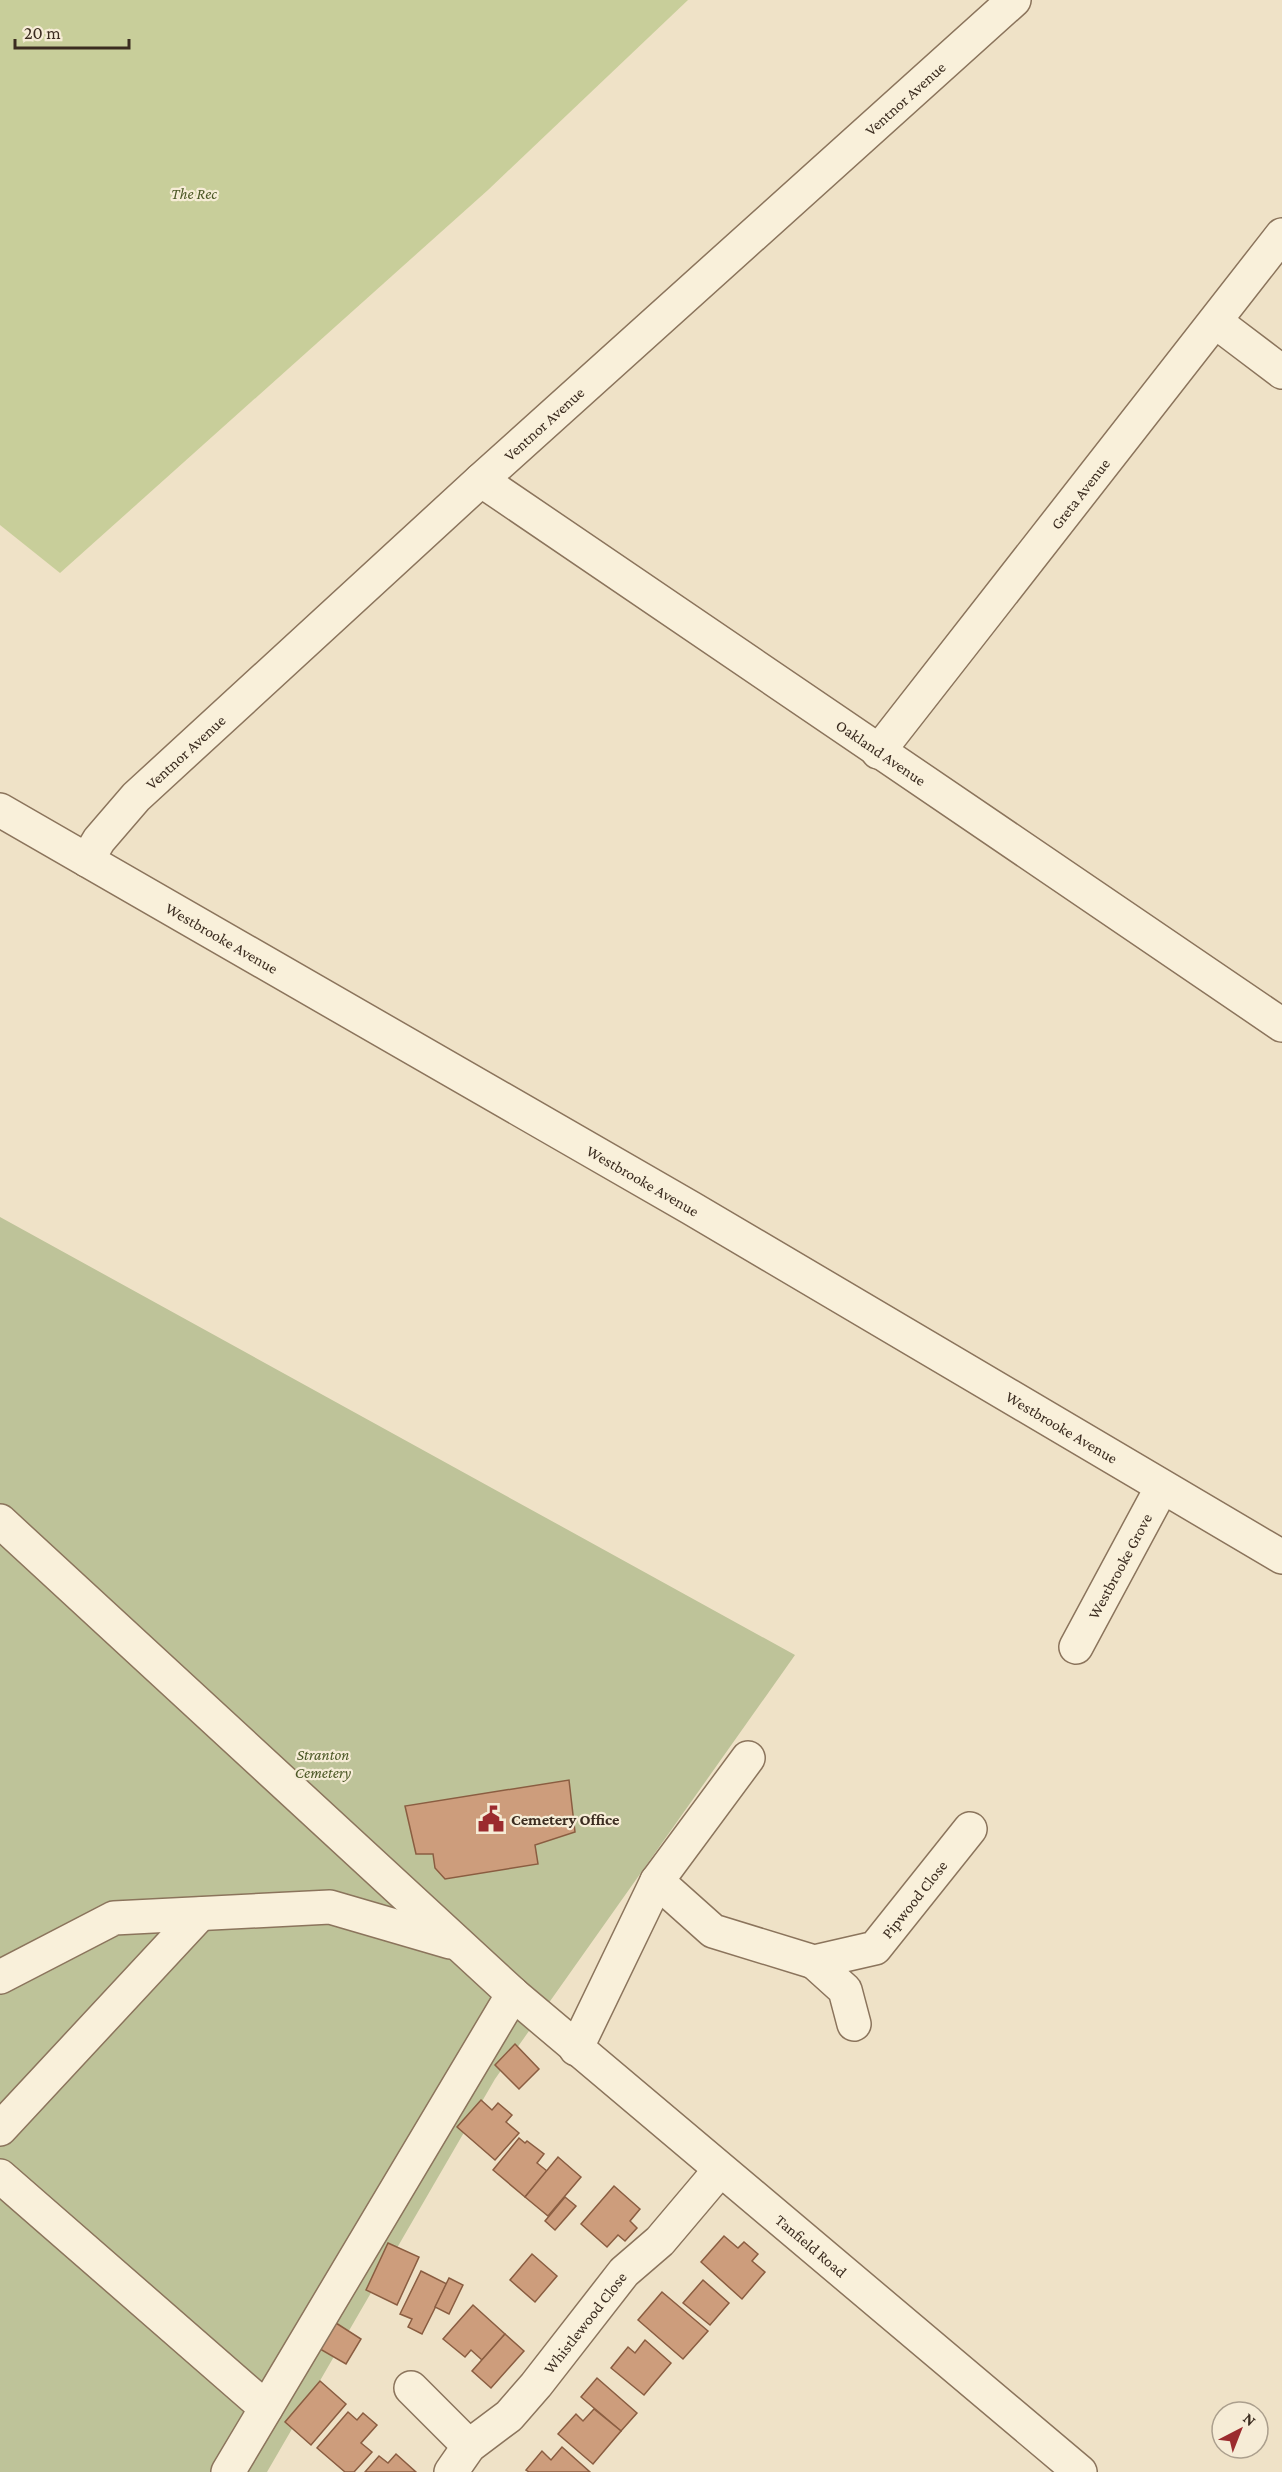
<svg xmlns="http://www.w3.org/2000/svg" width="1282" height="2472" font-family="'Crimson Pro',serif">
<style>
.green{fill:#c8ce9a}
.cemetery{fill:#bec399}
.building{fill:#cd9d7c;stroke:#8a5d41;stroke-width:1.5}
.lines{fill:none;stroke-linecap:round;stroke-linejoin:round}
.minor-casing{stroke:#8b745c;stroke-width:36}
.minor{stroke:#f9f0da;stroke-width:33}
.labels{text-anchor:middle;stroke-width:4.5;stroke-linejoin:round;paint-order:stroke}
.street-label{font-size:16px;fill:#3b2c20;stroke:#f6ecd6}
.park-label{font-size:16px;font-style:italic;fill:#4c5826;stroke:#f6ecd6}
.poi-label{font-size:16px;font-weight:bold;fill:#3b2c20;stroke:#f6ecd6;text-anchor:start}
</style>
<rect width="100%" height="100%" fill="#efe2c7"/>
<path class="green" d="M0,0H688L488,190L60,573L0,525Z"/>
<path class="cemetery" d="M0,1217L795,1655L495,2079L267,2472H0Z"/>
<g class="building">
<path d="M569,1780L575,1832L535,1845L538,1864L445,1879L435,1868L433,1854H416L405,1806Z"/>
<path d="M515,2044L539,2069L519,2089L495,2065Z"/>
<path d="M481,2100L492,2110L498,2103L512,2115L506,2122L519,2133L495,2160L457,2127Z"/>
<path d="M519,2138L525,2143L527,2141L544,2154L537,2163L547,2171L525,2197L493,2170Z"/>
<path d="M558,2157L581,2177L548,2216L525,2197Z"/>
<path d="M614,2186L640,2209L630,2221L637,2228L625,2241L618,2235L607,2247L581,2224Z"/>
<path d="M565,2197L576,2206L555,2230L545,2221Z"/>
<path d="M724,2236L738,2248L744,2242L758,2254L752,2261L765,2272L742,2299L701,2262Z"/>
<path d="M388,2243L419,2257L397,2305L366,2290Z"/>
<path d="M532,2254L557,2276L535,2302L510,2280Z"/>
<path d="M421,2271L447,2284L422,2334L408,2327L412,2319L400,2314Z"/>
<path d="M449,2278L463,2285L449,2314L435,2307Z"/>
<path d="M703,2280L729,2303L710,2325L683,2303Z"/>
<path d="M662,2292L708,2331L683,2359L638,2320Z"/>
<path d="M473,2305L505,2334L482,2360L471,2350L465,2357L443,2339Z"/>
<path d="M336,2323L361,2339L346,2364L320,2349Z"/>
<path d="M505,2334L524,2351L491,2388L472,2371Z"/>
<path d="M645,2340L671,2363L644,2395L611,2368L628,2347L635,2353Z"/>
<path d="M597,2378L637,2413L621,2431L581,2397Z"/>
<path d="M320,2381L346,2404L311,2445L285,2422Z"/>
<path d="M594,2409L621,2431L593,2464L558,2434L576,2414L583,2421Z"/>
<path d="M348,2412L357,2420L363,2413L377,2425L361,2443L372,2452L354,2472H345L317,2448Z"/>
<path d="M562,2447L590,2472H529L526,2470L542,2451L551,2460Z"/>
<path d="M396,2454L416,2472H365L379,2456L388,2463Z"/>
</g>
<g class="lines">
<g class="minor-casing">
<g id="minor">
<path d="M1216,322L1282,372"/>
<path id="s1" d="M481,480L1282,1025"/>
<path id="s2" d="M878,752L1282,235"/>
<path id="s3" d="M0,810L691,1208L1282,1557"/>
<path id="s4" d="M87,860L99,840L136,797L481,480L1014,0"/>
<path id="s5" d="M0,1521L513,1994L1080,2472"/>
<path id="s6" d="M1076,1647L1162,1487"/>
<path id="s7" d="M657,1881L713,1931L814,1962L875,1948L970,1829"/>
<path d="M814,1962L845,1990L854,2024"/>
<path d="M0,1977L114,1918L330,1907L450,1942"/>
<path d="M576,2049L657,1881L748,1758"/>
<path d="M0,2129L200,1914"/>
<path d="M0,2176L266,2408"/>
<path d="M411,2388L469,2446"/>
<path d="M228,2472L513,1994"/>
<path id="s8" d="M451,2472L469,2446L509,2416L536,2385L624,2272L660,2241L720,2170"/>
</g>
</g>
<use href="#minor" class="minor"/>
</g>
<defs>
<g id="civic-bare" transform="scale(2.07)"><path d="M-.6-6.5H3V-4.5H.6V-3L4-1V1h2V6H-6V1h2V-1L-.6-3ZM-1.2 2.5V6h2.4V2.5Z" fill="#9b2b2e" stroke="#f6ecd6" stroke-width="2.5" paint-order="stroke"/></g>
</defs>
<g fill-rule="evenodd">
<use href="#civic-bare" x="491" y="1819"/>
</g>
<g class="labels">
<g class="street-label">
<text dy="6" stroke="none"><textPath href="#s4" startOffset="1119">Ventnor Avenue</textPath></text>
<text dy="6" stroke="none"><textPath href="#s4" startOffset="633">Ventnor Avenue</textPath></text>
<text dy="6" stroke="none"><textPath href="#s2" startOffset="328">Greta Avenue</textPath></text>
<text dy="6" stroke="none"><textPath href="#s4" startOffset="147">Ventnor Avenue</textPath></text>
<text dy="6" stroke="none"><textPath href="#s1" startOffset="484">Oakland Avenue</textPath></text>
<text dy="6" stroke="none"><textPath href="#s3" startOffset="256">Westbrooke Avenue</textPath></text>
<text dy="6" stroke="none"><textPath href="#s3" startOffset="742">Westbrooke Avenue</textPath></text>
<text dy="6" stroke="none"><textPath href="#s3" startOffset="1228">Westbrooke Avenue</textPath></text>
<text dy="6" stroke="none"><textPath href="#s6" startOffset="92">Westbrooke Grove</textPath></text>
<text dy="6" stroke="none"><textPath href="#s7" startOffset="306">Pipwood Close</textPath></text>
<text dy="6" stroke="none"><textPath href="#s5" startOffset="1088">Tanfield Road</textPath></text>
<text dy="6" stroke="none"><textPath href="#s8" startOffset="202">Whistlewood Close</textPath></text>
</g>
<g class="park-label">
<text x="194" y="199">The Rec</text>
<text x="323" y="1760">Stranton<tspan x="323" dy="18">Cemetery</tspan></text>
</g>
<g class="poi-label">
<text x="511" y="1825">Cemetery Office</text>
</g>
</g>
<g transform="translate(1240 2430) rotate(42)"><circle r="28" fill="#f6ecd6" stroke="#ab9f8d" stroke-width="1.5"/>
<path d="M0-4.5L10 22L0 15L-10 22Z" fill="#9b2b2e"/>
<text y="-9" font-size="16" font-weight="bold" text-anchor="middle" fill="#3b2c20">N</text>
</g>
<path d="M15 39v9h114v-9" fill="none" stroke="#3b2c20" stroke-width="3"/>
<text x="24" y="39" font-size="18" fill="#3b2c20" stroke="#f6ecd6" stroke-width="4.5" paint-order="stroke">20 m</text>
</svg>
